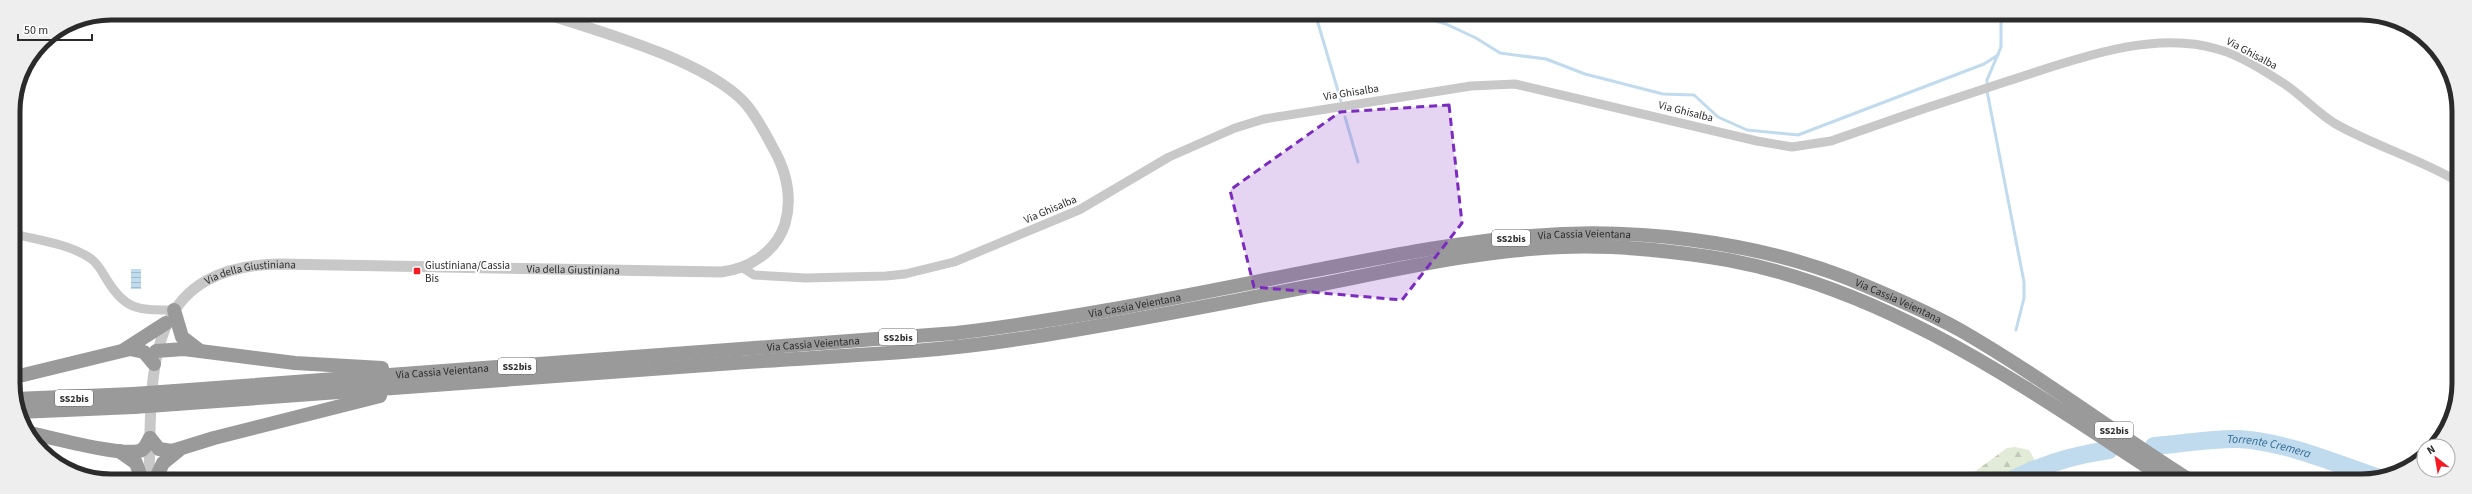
<svg xmlns="http://www.w3.org/2000/svg" width="2472" height="494" font-family="'Source Sans 3',sans-serif">
<style>
.forest{fill:url(#forest-firs)}
.water{fill:url(#water-rules)}
.lines{fill:none;stroke-linecap:round;stroke-linejoin:round}
.stream{stroke:#c0dbee;stroke-width:3}
.river{stroke:#c0dbee;stroke-width:18}
.minor{stroke:#c8c8c8;stroke-width:9}
.tertiary{stroke:#c8c8c8;stroke-width:11}
.trunk{stroke:#9a9a9a;stroke-width:14}
.trunk-bridge{stroke:#9a9a9a;stroke-width:14}
.marked{fill:#7b2cbf;fill-opacity:0.2;stroke:#7b2cbf;stroke-width:3;stroke-dasharray:8 5;stroke-linejoin:round}
.poi-dot{fill:#f61a25;stroke:#fff;stroke-width:1.5}
.labels{text-anchor:middle;stroke-width:4;stroke-linejoin:round;paint-order:stroke}
.shield{fill:#fff;stroke:#6b6b6b;stroke-width:1}
.shield-label{font-size:10px;font-weight:bold;fill:#2b2b2b}
.street-label{font-size:11px;fill:#2b2b2b;stroke:#fff}
.poi-label{font-size:11px;fill:#2b2b2b;stroke:#fff;text-anchor:start}
.water-label{font-size:12px;font-style:italic;fill:#336c94;stroke:#fff}
.rim{fill:none;stroke:#2b2b2b;stroke-width:5}
</style>
<defs>
<pattern id="forest-firs" width="22" height="20" patternUnits="userSpaceOnUse"><rect width="22" height="20" fill="#e1ebd7"/><path d="M5 1l3.5 6h-7zM16 11l3.5 6h-7z" fill="#c1cab9"/></pattern>
<pattern id="water-rules" width="6" height="5" patternUnits="userSpaceOnUse"><rect width="6" height="5" fill="#c0dbee"/><path d="M0 2.5h6" fill="none" stroke="#a5bccc"/></pattern>
</defs>
<rect width="100%" height="100%" fill="#fff"/>
<g class="forest">
<path d="M2015,447L2029,450L2047,481H1962L2007,448Z"/>
<path d="M2118,474L2138,481H2079Z"/>
</g>
<rect class="water" x="131" y="269" width="10" height="20"/>
<g class="lines">
<g class="stream">
<path d="M1315,13L1341,101"/>
<path d="M1422,14L1426,18L1446,24L1476,38L1500,53L1546,59L1585,74L1663,94L1694,95L1718,117L1747,130L1798,135L1984,64L1998,55"/>
<path d="M2001,14V47L1987,80V91L2024,282V298L2016,330"/>
<path d="M1345,117L1358,162"/>
</g>
<g class="river">
<path id="s1" d="M2154,446C2183,444 2211,438 2239,439C2287,442 2334,463 2379,478"/>
<path d="M2010,481C2042,464 2074,455 2109,450"/>
</g>
<g class="minor">
<path d="M14,234C38,240 69,244 90,258C98,263 102,272 107,280C126,311 139,310 174,310"/>
<path d="M743,268L754,275L806,278L886,276L905,274L954,262L1079,210L1169,157L1235,128L1264,119L1471,86L1515,84L1757,141L1792,147L1831,141C1890,120 1949,100 2008,81C2071,61 2151,29 2217,49C2240,55 2266,72 2286,85C2303,97 2317,112 2334,123C2374,146 2418,158 2457,181"/>
</g>
<path class="tertiary" id="s2" d="M149,480C152,376 140,266 280,264L721,272C749,269 776,252 785,224C793,196 786,170 772,146C764,131 756,115 744,102C704,60 599,31 543,13"/>
<g class="trunk">
<path d="M174,310L182,337L199,350"/>
<path d="M124,350L166,323"/>
<path d="M156,351L184,349L295,363L382,368"/>
<path d="M15,377L130,349L144,352L154,364"/>
<path id="s3" d="M175,391L956,333C1075,319 1193,294 1311,271C1384,257 1457,242 1531,236C1633,227 1752,241 1847,278C1886,294 1924,310 1960,330C2040,376 2113,432 2191,481"/>
<path d="M15,399L133,394"/>
<path d="M176,404C362,391 548,377 734,363C826,356 920,354 1012,340C1115,325 1216,304 1318,285C1399,269 1480,250 1563,247C1617,245 1674,251 1728,260C1894,291 2030,391 2169,481"/>
<path d="M19,412L134,407"/>
<path d="M26,432C50,437 119,456 139,451C145,450 147,443 150,438"/>
<path d="M150,438L159,449L172,451L214,438L380,396"/>
<path d="M119,451L136,463L142,480"/>
<path d="M155,480L163,463L179,450"/>
</g>
<g class="trunk-bridge">
<path d="M133,394L175,391"/>
<path d="M134,407L176,404"/>
</g>
</g>
<path class="marked" d="M1449,105L1462,223L1402,300L1254,287L1230,190L1340,112Z"/>
<rect class="poi-dot" x="413" y="267" width="8" height="8" rx="2"/>
<g class="labels">
<g class="shield">
<rect x="1492" y="230" width="38" height="16" rx="3"/>
<rect x="879" y="329" width="38" height="16" rx="3"/>
<rect x="498" y="358" width="38" height="16" rx="3"/>
<rect x="55" y="390" width="38" height="16" rx="3"/>
<rect x="2095" y="422" width="38" height="16" rx="3"/>
</g>
<g class="shield-label">
<text x="1511" y="242">SS2bis</text>
<text x="898" y="341">SS2bis</text>
<text x="517" y="370">SS2bis</text>
<text x="74" y="402">SS2bis</text>
<text x="2114" y="434">SS2bis</text>
</g>
<g class="street-label">
<text transform="translate(2252 53) rotate(28)" y="4">Via Ghisalba</text>
<text transform="translate(1351 92) rotate(-9)" y="4">Via Ghisalba</text>
<text transform="translate(1686 111) rotate(14)" y="4">Via Ghisalba</text>
<text transform="translate(1050 209) rotate(-23)" y="4">Via Ghisalba</text>
<text dy="4" stroke="none"><textPath href="#s3" startOffset="1420">Via Cassia Veientana</textPath></text>
<text dy="4" stroke="none"><textPath href="#s2" startOffset="587">Via della Giustiniana</textPath></text>
<text dy="4" stroke="none"><textPath href="#s2" startOffset="263">Via della Giustiniana</textPath></text>
<text dy="4" stroke="none"><textPath href="#s3" startOffset="1744">Via Cassia Veientana</textPath></text>
<text dy="4" stroke="none"><textPath href="#s3" startOffset="964">Via Cassia Veientana</textPath></text>
<text dy="4" stroke="none"><textPath href="#s3" startOffset="640">Via Cassia Veientana</textPath></text>
<text dy="4" stroke="none"><textPath href="#s3" startOffset="268">Via Cassia Veientana</textPath></text>
</g>
<g class="poi-label">
<text x="425" y="269">Giustiniana/Cassia<tspan x="425" dy="13">Bis</tspan></text>
</g>
<g class="water-label">
<text dy="4" stroke="none"><textPath href="#s1" startOffset="116">Torrente Cremera</textPath></text>
</g>
</g>
<path d="M0 0H2472V494H0ZM111 20H2361A91 91 0 0 1 2452 111V383A91 91 0 0 1 2361 474H111A91 91 0 0 1 20 383V111A91 91 0 0 1 111 20Z" fill="#eee" fill-rule="evenodd"/>
<path class="rim" d="M111 20H2361A91 91 0 0 1 2452 111V383A91 91 0 0 1 2361 474H111A91 91 0 0 1 20 383V111A91 91 0 0 1 111 20Z"/>
<g transform="translate(2436 458) rotate(329)"><circle r="19" fill="#ffffff" stroke="#aaaaaa"/>
<path d="M0-3L7 15L0 10L-7 15Z" fill="#f61a25"/>
<text y="-6" font-size="11" font-weight="bold" text-anchor="middle" fill="#2b2b2b">N</text>
</g>
<path d="M18 34v6h74v-6" fill="none" stroke="#2b2b2b" stroke-width="2"/>
<text x="24" y="34" font-size="12" fill="#2b2b2b" stroke="#ffffff" stroke-width="3" paint-order="stroke">50 m</text>
</svg>
